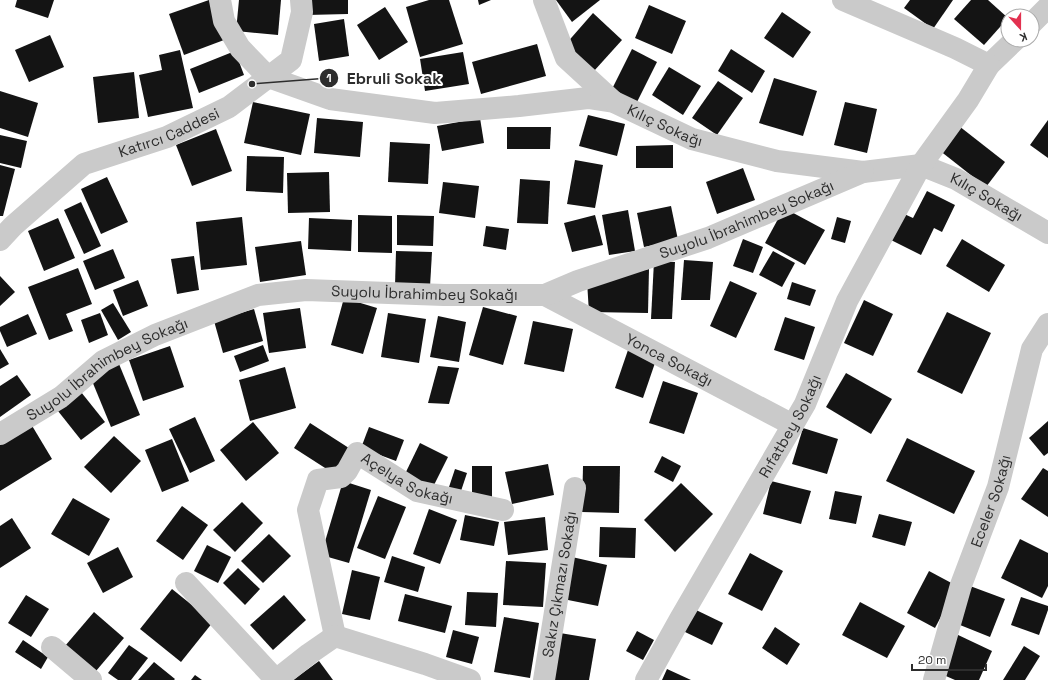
<svg xmlns="http://www.w3.org/2000/svg" width="1048" height="680" font-family="'Space Grotesk',sans-serif">
<style>
.building{fill:#141414}
.lines{fill:none;stroke-linecap:round;stroke-linejoin:round}
.minor{stroke:#cacaca;stroke-width:22}
.labels{text-anchor:middle;stroke-width:4;stroke-linejoin:round;paint-order:stroke}
.street-label{font-size:15px;fill:#2d2d2d;stroke:#fff}
.leader{fill:none;stroke:#2d2d2d;stroke-width:1.5}
.callout-dot{fill:#2d2d2d;stroke:#fff;stroke-width:1.5}
.mark-label{font-size:12px;text-anchor:middle;font-weight:bold;fill:#fff}
.callout-label{font-size:16px;text-anchor:middle;font-weight:bold;fill:#2d2d2d;stroke:#fff;stroke-width:4;stroke-linejoin:round;paint-order:stroke}
</style>
<rect width="100%" height="100%" fill="#fff"/>
<g class="building">
<path d="M17,0H54L48,18L15,7Z"/>
<path d="M209,0L224,40L184,55L169,14Z"/>
<path d="M239,0H281L278,35L236,31Z"/>
<path d="M307,0H348V14L307,15Z"/>
<path d="M429,0H449L463,44L420,57L406,7Z"/>
<path d="M478,0H491L479,5Z"/>
<path d="M556,0H600L572,22Z"/>
<path d="M910,0H953L933,29L904,8Z"/>
<path d="M971,0H988L1008,18L984,45L954,19Z"/>
<path d="M649,5L686,21L672,54L635,38Z"/>
<path d="M385,7L408,42L379,60L357,25Z"/>
<path d="M782,12L811,32L793,58L764,38Z"/>
<path d="M593,13L622,40L594,71L565,45Z"/>
<path d="M344,19L349,56L319,61L314,24Z"/>
<path d="M50,35L64,67L29,82L15,50Z"/>
<path d="M537,44L546,76L481,94L472,62Z"/>
<path d="M632,49L657,62L636,104L611,91Z"/>
<path d="M731,49L765,71L752,93L718,71Z"/>
<path d="M180,50L193,108L148,117L139,75L162,70L159,55Z"/>
<path d="M235,51L244,75L199,93L190,69Z"/>
<path d="M463,52L469,84L425,91L420,59Z"/>
<path d="M669,67L701,86L683,115L652,95Z"/>
<path d="M134,72L139,118L98,123L93,77Z"/>
<path d="M774,78L817,91L803,136L759,123Z"/>
<path d="M718,81L743,98L717,135L692,118Z"/>
<path d="M0,91L38,103L28,137L0,128Z"/>
<path d="M253,102L310,114L301,155L244,143Z"/>
<path d="M845,102L877,109L867,153L834,145Z"/>
<path d="M588,115L625,124L617,156L579,146Z"/>
<path d="M317,118L363,122L360,157L314,153Z"/>
<path d="M480,118L484,143L442,151L437,126Z"/>
<path d="M1048,120V158L1030,145Z"/>
<path d="M959,126L1005,162L986,187L939,150Z"/>
<path d="M507,127H551L550,149H507Z"/>
<path d="M216,129L232,171L192,186L176,145Z"/>
<path d="M0,135L27,141L21,168L0,163Z"/>
<path d="M390,142L430,144L428,184L388,182Z"/>
<path d="M673,145V168H636V146Z"/>
<path d="M247,156L284,157L283,193L246,191Z"/>
<path d="M575,160L603,165L595,208L567,204Z"/>
<path d="M0,165L15,169L3,216H0Z"/>
<path d="M743,168L755,200L717,214L706,182Z"/>
<path d="M329,172L330,212L288,213L287,173Z"/>
<path d="M107,177L128,222L101,234L81,189Z"/>
<path d="M520,179L550,181L548,224L517,223Z"/>
<path d="M443,182L479,186L475,218L439,213Z"/>
<path d="M927,191L955,205L942,232L934,228L921,255L889,239L902,213L913,218Z"/>
<path d="M81,202L101,246L84,254L64,210Z"/>
<path d="M671,206L678,240L644,247L637,213Z"/>
<path d="M784,208L825,230L805,265L765,243Z"/>
<path d="M628,210L635,251L609,255L602,215Z"/>
<path d="M358,215L392,216V253L358,252Z"/>
<path d="M397,215L434,216L433,246L397,245Z"/>
<path d="M595,215L603,245L572,252L564,223Z"/>
<path d="M242,217L247,265L201,270L196,222Z"/>
<path d="M837,217L851,221L845,243L831,239Z"/>
<path d="M58,218L75,258L44,271L28,231Z"/>
<path d="M309,218L352,220L351,251L308,249Z"/>
<path d="M486,226L509,229L506,250L483,246Z"/>
<path d="M743,239L763,247L753,273L733,266Z"/>
<path d="M962,239L1005,265L989,292L946,266Z"/>
<path d="M301,241L306,275L260,282L255,247Z"/>
<path d="M113,249L125,278L95,290L83,261Z"/>
<path d="M396,251L432,252L430,287L395,286Z"/>
<path d="M773,251L795,263L782,287L759,275Z"/>
<path d="M194,256L199,290L177,294L171,259Z"/>
<path d="M684,260L713,262L710,300H681Z"/>
<path d="M654,261L675,262L672,319H651Z"/>
<path d="M78,268L92,304L66,314L73,331L49,340L28,287Z"/>
<path d="M649,269L648,313L589,312L587,282Z"/>
<path d="M0,276L15,292L0,306Z"/>
<path d="M138,280L148,306L123,316L113,290Z"/>
<path d="M730,281L757,293L736,338L710,326Z"/>
<path d="M792,282L816,290L810,306L787,299Z"/>
<path d="M344,298L377,308L363,354L331,345Z"/>
<path d="M864,300L893,314L873,356L844,343Z"/>
<path d="M113,303L131,332L118,340L101,310Z"/>
<path d="M483,307L517,316L503,365L469,355Z"/>
<path d="M300,308L306,348L269,353L263,313Z"/>
<path d="M254,309L263,341L223,353L214,321Z"/>
<path d="M947,312L991,333L962,394L917,372Z"/>
<path d="M100,313L108,335L89,343L81,320Z"/>
<path d="M388,313L426,319L419,363L381,357Z"/>
<path d="M28,314L37,334L7,347L0,331V327Z"/>
<path d="M438,316L466,322L459,362L430,357Z"/>
<path d="M785,317L815,327L804,360L774,350Z"/>
<path d="M533,321L573,329L564,372L524,364Z"/>
<path d="M263,345L269,361L240,372L234,356Z"/>
<path d="M170,346L184,387L143,401L129,360Z"/>
<path d="M0,349L9,364L0,369Z"/>
<path d="M628,350L656,360L643,398L615,388Z"/>
<path d="M119,364L140,415L111,427L90,376Z"/>
<path d="M438,366L459,368L449,404L428,403Z"/>
<path d="M285,367L296,408L250,421L239,380Z"/>
<path d="M846,373L892,399L871,434L826,407Z"/>
<path d="M17,375L31,395L0,417V386Z"/>
<path d="M663,381L698,393L684,434L649,423Z"/>
<path d="M81,392L105,422L81,440L58,411Z"/>
<path d="M195,417L215,461L190,473L169,429Z"/>
<path d="M1048,421V453L1044,456L1029,438Z"/>
<path d="M253,422L279,453L246,481L220,450Z"/>
<path d="M310,423L352,450L336,475L294,448Z"/>
<path d="M31,424L52,459L0,491V443Z"/>
<path d="M369,427L404,440L396,461L361,448Z"/>
<path d="M803,428L838,439L827,474L792,464Z"/>
<path d="M114,436L141,461L111,493L84,467Z"/>
<path d="M907,438L975,471L954,514L886,481Z"/>
<path d="M172,439L189,481L162,492L145,450Z"/>
<path d="M420,443L448,457L432,489L404,476Z"/>
<path d="M662,456L681,466L673,482L654,472Z"/>
<path d="M548,464L554,495L512,504L505,472Z"/>
<rect x="472" y="466" width="20" height="32"/>
<path d="M583,466H620L619,513L582,512Z"/>
<path d="M1043,468L1048,471V517L1021,499Z"/>
<path d="M455,469L467,473L460,494L448,490Z"/>
<path d="M343,481L371,490L349,563L321,555Z"/>
<path d="M771,481L811,491L801,524L763,514Z"/>
<path d="M681,483L713,514L675,552L644,520Z"/>
<path d="M835,491L862,496L856,524L829,519Z"/>
<path d="M378,496L406,507L385,559L357,548Z"/>
<path d="M73,498L110,519L89,556L51,534Z"/>
<path d="M242,502L263,523L235,552L213,530Z"/>
<path d="M182,506L208,525L183,560L156,541Z"/>
<path d="M429,509L457,520L440,564L413,554Z"/>
<path d="M879,514L912,522L905,546L872,537Z"/>
<path d="M465,515L499,522L494,546L460,540Z"/>
<path d="M545,517L548,550L508,555L504,522Z"/>
<path d="M12,518L31,548L0,568V526Z"/>
<path d="M600,527L636,528L635,558L599,557Z"/>
<path d="M269,534L291,556L263,583L241,561Z"/>
<path d="M1020,539L1048,553V586L1042,598L1001,578Z"/>
<path d="M207,545L231,557L218,583L194,571Z"/>
<path d="M118,547L133,577L103,593L87,563Z"/>
<path d="M750,553L783,571L762,611L728,594Z"/>
<path d="M392,556L425,567L418,592L384,582Z"/>
<path d="M572,557L607,565L598,606L563,599Z"/>
<path d="M506,561L546,563L543,607L503,605Z"/>
<path d="M238,568L260,589L245,605L223,583Z"/>
<path d="M352,570L380,577L370,620L342,614Z"/>
<path d="M929,571L957,586L935,628L907,613Z"/>
<path d="M970,586L1005,599L990,637L955,623Z"/>
<path d="M172,589L213,622L181,662L140,629Z"/>
<path d="M467,592L498,593L496,627L465,625Z"/>
<path d="M405,594L452,606L445,633L398,621Z"/>
<path d="M26,595L49,609L31,637L8,623Z"/>
<path d="M284,595L306,620L273,650L250,625Z"/>
<path d="M1021,597L1048,606V610L1039,635L1011,625Z"/>
<path d="M860,602L905,626L887,658L842,635Z"/>
<path d="M694,609L723,623L712,645L683,631Z"/>
<path d="M94,612L124,638L96,671L65,646Z"/>
<path d="M504,617L539,623L530,678L494,672Z"/>
<path d="M775,627L800,644L787,665L762,648Z"/>
<path d="M453,630L479,637L472,664L446,657Z"/>
<path d="M637,631L654,640L643,660L626,651Z"/>
<path d="M560,633L596,639L589,680H552Z"/>
<path d="M956,634L992,651L979,680H955L939,673Z"/>
<path d="M23,640L48,657L41,669L15,652Z"/>
<path d="M129,645L148,658L131,680H118L108,673Z"/>
<path d="M1024,646L1040,656L1025,680H1003Z"/>
<path d="M319,661L333,680H293Z"/>
<path d="M154,662L175,679L174,680H138Z"/>
<path d="M667,669L691,680H662Z"/>
<path d="M195,675L202,680H191Z"/>
</g>
<g class="lines">
<g class="minor">
<path id="s1" d="M220,0L224,21L240,48L268,77L330,99L435,113L519,106L588,98L614,102L692,139L777,161L863,172L921,165L956,179L1048,233"/>
<path d="M544,0L566,58L614,102"/>
<path d="M1032,23L1048,7"/>
<path d="M989,65L1015,40"/>
<path id="s2" d="M0,240L13,226L84,164L167,137L229,107L291,60L302,12L301,0"/>
<path id="s3" d="M545,295L793,425"/>
<path id="s4" d="M0,434L61,397L103,361L155,335L258,295L306,290L444,295H545L578,281L708,238L863,172"/>
<path d="M186,583L276,680"/>
<path id="s5" d="M335,636L308,510L318,480L341,477L347,471L357,453L417,491L503,510"/>
<path d="M52,647L91,680"/>
<path d="M276,680L309,654L335,636L425,664L470,680"/>
<path id="s6" d="M544,680L575,488"/>
<path id="s7" d="M646,680L680,619L805,404L847,301L921,165L968,100L989,65L955,48L843,0"/>
<path id="s8" d="M934,680L961,585L998,487L1032,349L1048,324"/>
</g>
</g>
<g class="labels">
<g class="street-label">
<text dy="5" stroke="none"><textPath href="#s1" startOffset="501">Kılıç Sokağı</textPath></text>
<text dy="5" stroke="none"><textPath href="#s2" startOffset="204">Katırcı Caddesi</textPath></text>
<text dy="5" stroke="none"><textPath href="#s1" startOffset="837">Kılıç Sokağı</textPath></text>
<text dy="5" stroke="none"><textPath href="#s4" startOffset="798">Suyolu İbrahimbey Sokağı</textPath></text>
<text dy="5" stroke="none"><textPath href="#s4" startOffset="462">Suyolu İbrahimbey Sokağı</textPath></text>
<text dy="5" stroke="none"><textPath href="#s3" startOffset="140">Yonca Sokağı</textPath></text>
<text dy="5" stroke="none"><textPath href="#s4" startOffset="126">Suyolu İbrahimbey Sokağı</textPath></text>
<text dy="5" stroke="none"><textPath href="#s7" startOffset="292">Rıfatbey Sokağı</textPath></text>
<text dy="5" stroke="none"><textPath href="#s5" startOffset="270">Açelya Sokağı</textPath></text>
<text dy="5" stroke="none"><textPath href="#s8" startOffset="188">Eceler Sokağı</textPath></text>
<text dy="5" stroke="none"><textPath href="#s6" startOffset="97">Sakız Çıkmazı Sokağı</textPath></text>
</g>
</g>
<path class="leader" d="M252 84L329 78"/>
<g class="callout-dot">
<circle cx="252" cy="84" r="4"/>
<circle cx="329" cy="78" r="10"/>
</g>
<g class="mark-label">
<text x="329" y="82">1</text>
</g>
<g class="callout-label">
<text x="394" y="84">Ebruli Sokak</text>
</g>
<g transform="translate(1020 28) rotate(159)"><circle r="19" fill="#ffffff" stroke="#ababab"/>
<path d="M0-3L7 15L0 10L-7 15Z" fill="#e23150"/>
<text y="-6" font-size="11" font-weight="bold" text-anchor="middle" fill="#2d2d2d">K</text>
</g>
<path d="M912 664v6h74v-6" fill="none" stroke="#2d2d2d" stroke-width="2"/>
<text x="918" y="664" font-size="12" fill="#2d2d2d" stroke="#ffffff" stroke-width="3" paint-order="stroke">20 m</text>
</svg>
